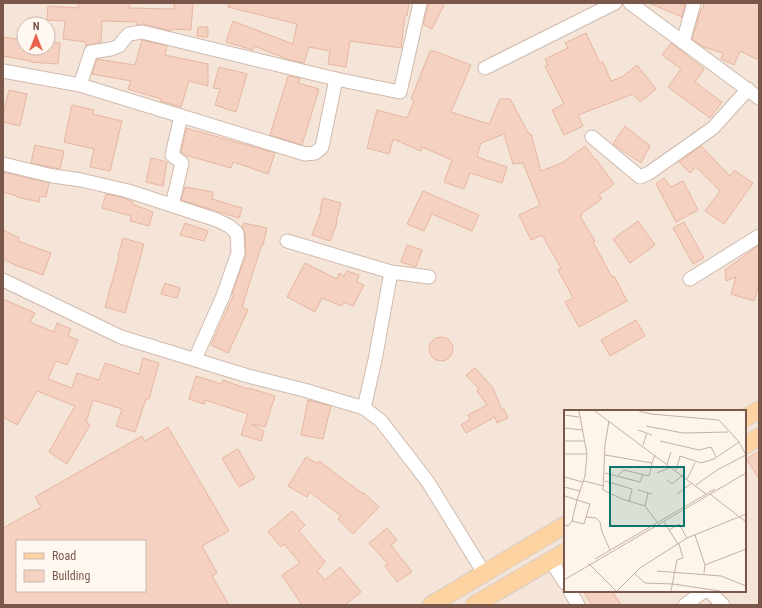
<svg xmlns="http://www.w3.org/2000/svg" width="762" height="608" font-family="'Roboto Condensed',sans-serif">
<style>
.residential{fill:#f5e5d8;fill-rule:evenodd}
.building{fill:#f4d1c0;stroke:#e7b6a0;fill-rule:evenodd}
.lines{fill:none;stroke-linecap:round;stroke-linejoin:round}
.minor-casing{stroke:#d0baae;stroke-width:15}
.major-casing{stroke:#d9d0cd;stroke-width:19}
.minor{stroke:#fff;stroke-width:13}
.major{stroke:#fcd3a1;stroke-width:17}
.inset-road{fill:none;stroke:#c4b1a5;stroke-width:1}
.view{fill:#0f766e;fill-opacity:0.15;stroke:#0f766e;stroke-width:2}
.inset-edge{fill:none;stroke:#79584b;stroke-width:2}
</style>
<rect width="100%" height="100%" fill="#fdf4ea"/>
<path class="residential" d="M3,3H759V605H3ZM24,24H48V48H24ZM565,411H745V591H565ZM17,541H145V591H17Z"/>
<g class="building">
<path d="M78,3H130L129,8L174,9V3H193L191,30L172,29L171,31L144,24L137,25V22L102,21L101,42L86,46V42L63,39L65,21L47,20L48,6L78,8Z"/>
<path d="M229,3H409L407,16L405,15L401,48L350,41L346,67L328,64L330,51L309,47L304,63L287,59L254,46L253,50L226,42L233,21L293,44L297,24L228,7Z"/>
<path d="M429,3H445L432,29L423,24Z"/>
<path d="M649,3H678L685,5L682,17Z"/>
<path d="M704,3H759V60L740,51L734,65L721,59L723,53L703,47L692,39L701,9H703Z"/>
<path d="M198,27H208V37L197,36Z"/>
<path d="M586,33L600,63L603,62L611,81L622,77L637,65L656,89L640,102L633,94L578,115L583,126L564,135L552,110L564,104L545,66L548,65L545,59L568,48L565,43Z"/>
<path d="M3,37L24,40V48H48V42L60,43L58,64L30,62L31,61L3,56Z"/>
<path d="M142,40L167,46L165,55L208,64V86L189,81L181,107L160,101L161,99L128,89L131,81L92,74L97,59L135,65Z"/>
<path d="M671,43L704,69L695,82L722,102L710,118L668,87L681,69L662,55Z"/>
<path d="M430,51H434L471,65L451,112L489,124L500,99H510L529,134H531L541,171L562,163L585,146L595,159H596L614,184L599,195L602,199L581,214L582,215L580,216L595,241L593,242L612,277L614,276L627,301L579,327L565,302L573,298L558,270L561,268L542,235L531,240L519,215L540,205L523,163L513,164L504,134L481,143L477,157L507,167L502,183L470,173L464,189L444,182L452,160L422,147L421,151L393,139L389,154L367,148L377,110L407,118L414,101L411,99Z"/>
<path d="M219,67L247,74L236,112L215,105L220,89L213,88Z"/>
<path d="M288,76L300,78L298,83L319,89L302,145L270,135Z"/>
<path d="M9,90L27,94L20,126L3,122V115Z"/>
<path d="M72,105L94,110L93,114L122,121L110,171L90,167L94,149L64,142Z"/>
<path d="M625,126L650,146L641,163L613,144Z"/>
<path d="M186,128L275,153L268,174L233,162L231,168L185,155L181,152Z"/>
<path d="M35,145L64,151L60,169L31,163Z"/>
<path d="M701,146L730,176L734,170L753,183L724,224L705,211L720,191L696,167L690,173L679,162Z"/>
<path d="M151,158L167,162L163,186L146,182Z"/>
<path d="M3,172L49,183L46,197L40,196L39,202L17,197V196L3,192Z"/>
<path d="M664,178L671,187L683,181L698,210L676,222L656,184Z"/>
<path d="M185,187L213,192L212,199L242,208L239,218L181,200Z"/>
<path d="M423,191L479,215L472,231L432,214L424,231L407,224Z"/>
<path d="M106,194L124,198L133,202L132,204L153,212L149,226L130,221L131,216L102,208Z"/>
<path d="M323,198L341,203L336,222L337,223L330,241L312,235L321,211L320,210Z"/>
<path d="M638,221L655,245L630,263L613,239Z"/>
<path d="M684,222L704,258L693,264L673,228Z"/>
<path d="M185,223L208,231L204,241L180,235Z"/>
<path d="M244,223L267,228L263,245L262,244L242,307L248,310L228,353L211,345L234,294L232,293L246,256L245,233L242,227Z"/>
<path d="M3,230L19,238L18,241L51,253L43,275L15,265L3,259Z"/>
<path d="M123,238L144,244L125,313L105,307L119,257L118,256Z"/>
<path d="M407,245L422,250L416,267L401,262Z"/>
<path d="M759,245V284L754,301L731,294L736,277L726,281L725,270Z"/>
<path d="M305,263L337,279L339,273L344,276L347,271L359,275L357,282L364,285L353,306L343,302L342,306L322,298L315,312L287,297Z"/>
<path d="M165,283L180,288L177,298L161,294Z"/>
<path d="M3,299L35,313L30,322L54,332L57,323L71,329L68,336L78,340L67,365L56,361L48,379L72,388L77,373L99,380L105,363L139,374L143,358L159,363L149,399H146L135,432L116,426L122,409L93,400L86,422L90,425L67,464L49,452L75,406L37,391L17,425L3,417Z"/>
<path d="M636,320L645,336L610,356L601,340Z"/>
<circle cx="441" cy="349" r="12"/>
<path d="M475,368L493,388L502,410L504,409L508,418L497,423L495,417L466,433L461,425L470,419L468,415L487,405L477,391L479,389L466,375Z"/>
<path d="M196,376L221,384L223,380L248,389L249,388L275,396L265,427L251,424L264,431L261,441L241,435L248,414L205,400L204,404L189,399Z"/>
<path d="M308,400L331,406L323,439L301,435Z"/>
<path d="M168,427L229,531L202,546L217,573L212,576L229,605H3V528L41,507L35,497L142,436L145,441ZM17,541H145V591H17Z"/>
<path d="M238,449L255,478L239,487L222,458Z"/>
<path d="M759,451V478L746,459Z"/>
<path d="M306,457L318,464L319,461L363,494L364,493L379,507L353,534L338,519L341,516L310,492L307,497L288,486Z"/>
<path d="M292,511L305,525L299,531L325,562L317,571L325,580L340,567L361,592L345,605H302L282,575L300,563L284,544L281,547L268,532Z"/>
<path d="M387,528L397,540L391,545L412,572L397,582L385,566L388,564L369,543Z"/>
<path d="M583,591H612L621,605H592Z"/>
</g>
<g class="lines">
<g class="minor-casing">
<g id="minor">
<path d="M630,3L759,98"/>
<path d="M683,42L694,3"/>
<path d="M485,68L615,3"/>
<path d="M3,71L80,85L305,154L315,153L322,147L336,79"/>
<path d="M80,85L91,52L111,49L119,46L125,38L129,34L142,32L336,79L400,92L420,3"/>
<path d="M592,137L640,177L649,173L713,128L748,89"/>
<path d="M3,164L53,176L81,180L128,191L217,220L229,226L237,233L238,253L223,296L195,359"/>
<path d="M172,205L182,163L172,155L181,116"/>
<path d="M287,241L391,272L429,277"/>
<path d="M690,279L759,236"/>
<path d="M3,280L121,337L248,376L304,390L364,408L381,421L428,482L484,573"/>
<path d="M364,408L375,360L391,272"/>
<path d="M551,561L565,583"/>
<path d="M570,591L578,605"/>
<path d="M709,591L723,605"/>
<path d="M685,605L704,591"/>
</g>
</g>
<g class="major-casing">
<g id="major">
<path d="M745,418L759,410"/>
<path d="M745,445L759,437"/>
<path d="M431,605L565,525"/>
<path d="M474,605L565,552"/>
</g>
</g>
<use href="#minor" class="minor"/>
<use href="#major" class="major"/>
</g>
<g transform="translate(564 410)">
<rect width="182" height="182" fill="#fdf4ea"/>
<path class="inset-road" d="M31,1L142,84M75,1L87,4L155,10L175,32L182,45M0,5L15,7M45,11L41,34L39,80L58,89L81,96L93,112M82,16L119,23L164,22M0,18L18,20M74,20L88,25M0,31H20M96,31L135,40L147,37L152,47M79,35L83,23M0,44H23M41,45L88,53L91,45M103,54L107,42M112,60L116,46L137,53L150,49L175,32M41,63L76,72L79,64M93,63L107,57M54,65L60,60L85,66L88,53M0,67L19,72M123,69L131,53M103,70L108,74L119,65M20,71L40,76M41,71L68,79L65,92M132,75L153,60L182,45M0,77L16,81M74,80L88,84M113,84L128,73M146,84L182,112M0,91L1,86L13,90L21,66L23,44L15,1M81,96L84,83M22,107L32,108L36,112L38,122L46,140M100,112L114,134M0,115L4,116L8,111L13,90L26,94L20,114L8,111M105,120L115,114L123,128M131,125L141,155L140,163M31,149L151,79M24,153L52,181M141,155L182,139M93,161L157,166L182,176M71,164L81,173L109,174L156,181M0,170L182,63M53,181L76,158L123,128L182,104M107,181L113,150L119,148L115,134"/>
<path class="view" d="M46,57H120V116H46Z"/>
<rect width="182" height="182" class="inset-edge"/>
</g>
<rect width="762" height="608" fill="none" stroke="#79584b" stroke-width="8"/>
<rect x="16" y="540" width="130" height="52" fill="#fff8f1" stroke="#c9b8af"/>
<rect x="24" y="553" width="20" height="6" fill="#fcd3a1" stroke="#c9b8af"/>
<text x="52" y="560" font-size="12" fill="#79584b">Road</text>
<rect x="24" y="570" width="20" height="12" fill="#f4d1c0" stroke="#c9b8af"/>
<text x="52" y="580" font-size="12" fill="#79584b">Building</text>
<g transform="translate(36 36)"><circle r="19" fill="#fff8f1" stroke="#c9b8af"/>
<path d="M0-3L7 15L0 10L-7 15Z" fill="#e9634c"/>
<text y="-6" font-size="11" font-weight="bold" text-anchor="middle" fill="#79584b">N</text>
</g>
</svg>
